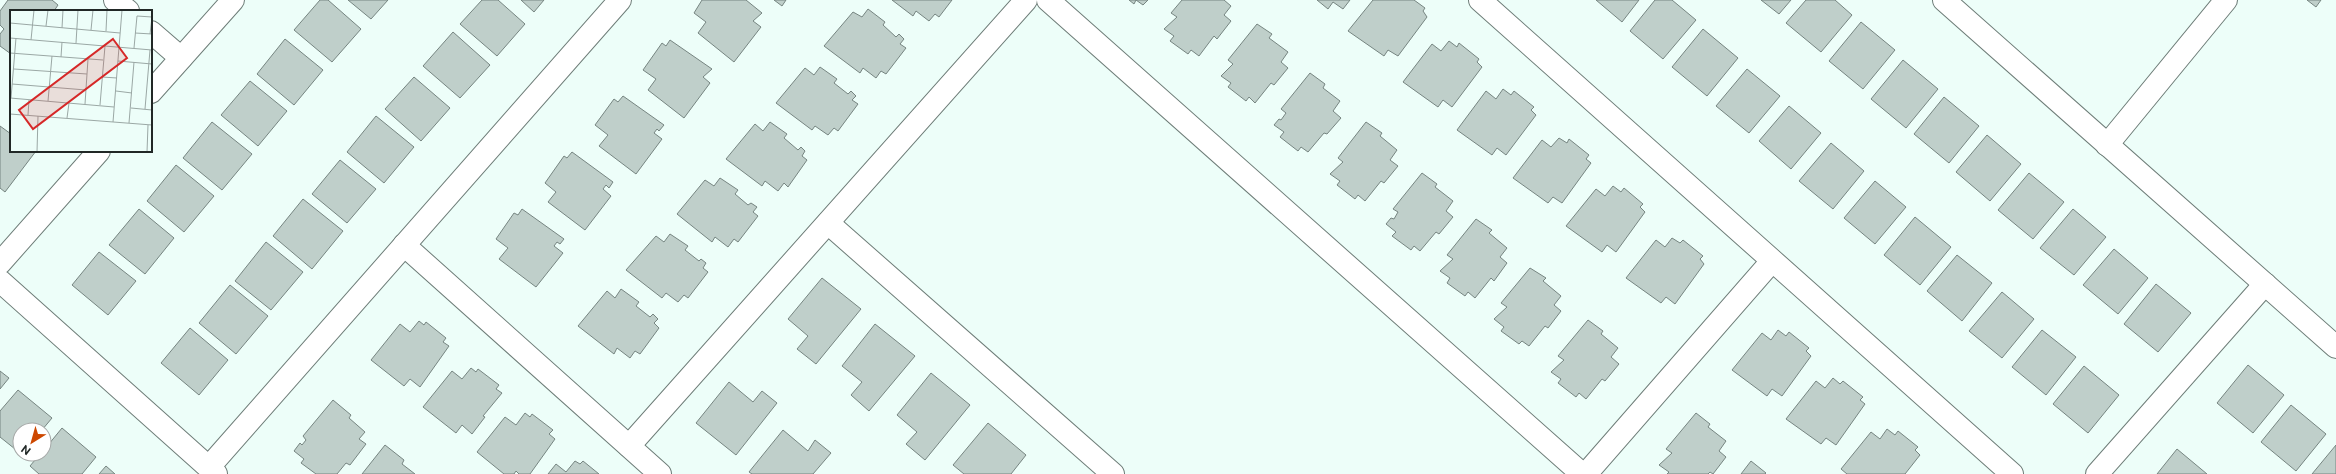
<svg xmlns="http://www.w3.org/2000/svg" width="2336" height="474" font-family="'Public Sans',sans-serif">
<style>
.building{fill:#bfcfca;stroke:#768581}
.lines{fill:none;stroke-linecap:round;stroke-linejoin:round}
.minor-casing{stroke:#6e7d78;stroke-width:24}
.minor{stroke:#fff;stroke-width:22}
.inset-road{fill:none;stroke:#9ba8a5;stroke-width:1}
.view{fill:#d62828;fill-opacity:0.15;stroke:#d62828;stroke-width:2}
.inset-edge{fill:none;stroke:#212826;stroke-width:2}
</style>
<rect width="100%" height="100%" fill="#edfef9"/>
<g class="building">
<path d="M8,0H52L58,5L54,11H11V54L0,46V34L4,29L0,25V11Z"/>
<path d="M320,0H328L361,29L332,62L294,30Z"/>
<path d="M348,0H388L371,19Z"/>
<path d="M482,0H498L525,24L497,56L460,24Z"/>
<path d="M521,0H544L534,12Z"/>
<path d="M702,0H746L762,13L753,21L761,27L734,62L698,33L706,22L694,13Z"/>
<path d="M774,0H786L782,6Z"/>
<path d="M892,0H952L939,17L935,14L929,21L916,11L913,16Z"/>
<path d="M1129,0H1148L1143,5L1136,0L1134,4Z"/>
<path d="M1182,0H1224L1231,6L1224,15L1231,21L1217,39L1214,36L1199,56L1191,50L1188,54L1170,41L1174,36L1164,29L1177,17L1171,13Z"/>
<path d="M1317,0H1350L1343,9L1333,2L1328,9Z"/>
<path d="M1373,0H1414L1425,8L1423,11L1427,17L1398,56L1388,50L1384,56L1348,31Z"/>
<path d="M1596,0H1639L1622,22Z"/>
<path d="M1655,0H1672L1696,20L1663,59L1630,31Z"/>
<path d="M1761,0H1791L1779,14Z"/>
<path d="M1806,0H1835L1852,15L1821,52L1786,23Z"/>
<path d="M2307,0H2321L2316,7Z"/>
<path d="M868,9L885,22L883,25L896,37L899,34L904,39L900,44L906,48L886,74L881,71L876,78L863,68L860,73L824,46L853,12L862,17Z"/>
<path d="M1861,22L1895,50L1863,89L1829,61Z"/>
<path d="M1257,24L1272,34L1269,38L1288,52L1281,62L1288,68L1274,85L1271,83L1255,103L1249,97L1246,101L1228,87L1231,83L1221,76L1233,64L1228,60Z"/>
<path d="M1703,29L1738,58L1707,96L1672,67Z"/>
<path d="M453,32L490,65L460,98L423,66Z"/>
<path d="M285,39L323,70L294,105L257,74Z"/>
<path d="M670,40L712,69L703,77L710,83L684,118L648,90L656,79L643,70L662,43L666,46Z"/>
<path d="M1449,41L1457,47L1459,43L1479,59L1477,62L1482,67L1452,107L1443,100L1438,107L1403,82L1432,44L1441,51Z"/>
<path d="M1903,60L1938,89L1906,128L1871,99Z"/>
<path d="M820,67L837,79L834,83L848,94L851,91L856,96L852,100L858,104L838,131L834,128L828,135L815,126L812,130L776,103L805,68L814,75Z"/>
<path d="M1747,69L1780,96L1749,133L1716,106Z"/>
<path d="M1310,73L1325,84L1323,88L1340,101L1333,111L1341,118L1327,134L1324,133L1308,152L1301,147L1298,151L1280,137L1284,132L1274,125L1279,119L1281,120L1286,113L1281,109Z"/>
<path d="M414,77L450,108L421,141L385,109Z"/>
<path d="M250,81L287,111L258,146L221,115Z"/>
<path d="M1503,89L1511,95L1514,91L1534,107L1531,110L1536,115L1506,155L1497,148L1492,155L1457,130L1486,91L1496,99Z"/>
<path d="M623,96L664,125L659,131L657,129L654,133L662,139L636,174L599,146L608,135L595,125L614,99L618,102Z"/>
<path d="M1944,97L1979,126L1949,163L1914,134Z"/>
<path d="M1789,106L1821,133L1791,169L1759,141Z"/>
<path d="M376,116L414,147L384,183L347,152Z"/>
<path d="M212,122L252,154L222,190L183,158Z"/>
<path d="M770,122L787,134L784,138L798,150L801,147L805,151L802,156L807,160L788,187L784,183L778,191L765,181L762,186L726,159L755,124L763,131Z"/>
<path d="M1366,122L1382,133L1380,136L1397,150L1390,160L1398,166L1384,183L1381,181L1365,201L1358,195L1355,199L1337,185L1340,181L1330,174L1343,162L1338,158Z"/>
<path d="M0,126L11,134V151H36L5,192L0,188Z"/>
<path d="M1987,135L2021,164L1990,201L1956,172Z"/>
<path d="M1559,138L1567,143L1569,139L1589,155L1586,159L1591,163L1562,203L1553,197L1548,203L1513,178L1542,140L1551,147Z"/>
<path d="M1831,143L1864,171L1833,209L1799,181Z"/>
<path d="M572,152L613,182L609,188L606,185L603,189L611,196L585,230L548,202L556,192L545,183L564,156L567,158Z"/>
<path d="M340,160L376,189L347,223L312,194Z"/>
<path d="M176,165L214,196L184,232L147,201Z"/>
<path d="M1422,173L1437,184L1435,187L1453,201L1446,211L1453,217L1439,234L1436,232L1420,251L1414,246L1411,250L1392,236L1396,232L1386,224L1391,218L1394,219L1398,212L1393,209Z"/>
<path d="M2029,173L2064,202L2033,239L1998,210Z"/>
<path d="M720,178L738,190L735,194L748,205L751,203L757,207L753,212L758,216L738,242L734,239L728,247L715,237L712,242L677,214L705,180L714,186Z"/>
<path d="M1875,181L1906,207L1875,244L1844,218Z"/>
<path d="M1613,186L1621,192L1624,188L1643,204L1640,207L1645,212L1616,252L1607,245L1602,252L1566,226L1596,189L1605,196Z"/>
<path d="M303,199L343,231L312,269L273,236Z"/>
<path d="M139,209L174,238L145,274L109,245Z"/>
<path d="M522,209L564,239L560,244L557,242L554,246L563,253L536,287L499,259L508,248L496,239L514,213L518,215Z"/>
<path d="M2073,209L2106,237L2074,275L2040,248Z"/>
<path d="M1915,217L1951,247L1920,285L1884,255Z"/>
<path d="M1476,219L1492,230L1489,233L1507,248L1500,257L1507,263L1494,281L1491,278L1475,298L1468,292L1465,296L1447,283L1450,278L1440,271L1453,259L1447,255Z"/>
<path d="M670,234L688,246L685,250L699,261L701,259L706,263L703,268L708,272L688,298L684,295L678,302L666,293L662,298L626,270L656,236L664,242Z"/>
<path d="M1672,238L1680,243L1683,240L1703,256L1700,259L1704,264L1675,304L1666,297L1661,303L1626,278L1656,240L1665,247Z"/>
<path d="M266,242L303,272L271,310L235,281Z"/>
<path d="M2114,249L2148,278L2118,314L2083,285Z"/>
<path d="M99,252L136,281L108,315L72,285Z"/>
<path d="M1957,255L1992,283L1962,321L1927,291Z"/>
<path d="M1530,268L1546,278L1543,281L1561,296L1554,305L1561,311L1548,328L1545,326L1529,346L1522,341L1519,344L1501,331L1504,327L1494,319L1507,307L1501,303Z"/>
<path d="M822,278L861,309L816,364L797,349L808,336L788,319Z"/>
<path d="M2156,284L2191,313L2158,352L2124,324Z"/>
<path d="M230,285L268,316L236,354L199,323Z"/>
<path d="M621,289L639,302L636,306L650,317L653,314L658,319L654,323L659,328L640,354L635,351L630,358L617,348L614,354L578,326L607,291L615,298Z"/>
<path d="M2002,292L2034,319L2002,358L1969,331Z"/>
<path d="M1588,320L1603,331L1601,334L1618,348L1611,357L1619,364L1605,381L1602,379L1586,399L1579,393L1576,397L1558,383L1561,379L1551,372L1564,360L1558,356Z"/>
<path d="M419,321L424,325L426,322L446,338L443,342L449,346L420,387L410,379L404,386L371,360L400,324L410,332Z"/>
<path d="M875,324L915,356L869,411L851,395L862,382L842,366Z"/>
<path d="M190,328L228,360L199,395L161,363Z"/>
<path d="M1778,330L1786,336L1789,332L1809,348L1806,351L1811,356L1782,396L1772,389L1767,396L1732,370L1762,333L1771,340Z"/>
<path d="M2042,330L2076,357L2046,395L2012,367Z"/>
<path d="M2248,365L2284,395L2253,433L2217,403Z"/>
<path d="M2084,366L2119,395L2088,433L2053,404Z"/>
<path d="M471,368L476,372L478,369L499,385L496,389L502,393L483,416L485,417L472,434L462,425L456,433L423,407L452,371L462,379Z"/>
<path d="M0,371L9,378L0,389Z"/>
<path d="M931,373L970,405L925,460L906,444L917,432L897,415Z"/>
<path d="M1833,378L1840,384L1843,381L1863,397L1860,400L1865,404L1836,445L1826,438L1821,444L1786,419L1816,381L1825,388Z"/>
<path d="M729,382L753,402L762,391L777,403L736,455L696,423Z"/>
<path d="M18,390L52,418L42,430H20V453L0,437V411Z"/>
<path d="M333,400L351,415L349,418L365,432L359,439L366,444L350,465L346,463L337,474H316L301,463L304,459L294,451L300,443L302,445L306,440L303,436Z"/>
<path d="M2291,405L2326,434L2296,471L2261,442Z"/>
<path d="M525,413L530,417L532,414L553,430L549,434L555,439L530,474H519L516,471L514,474H504L477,452L505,417L516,425Z"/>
<path d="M1696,413L1710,424L1708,427L1726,441L1719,451L1726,457L1713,474L1710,472L1708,474H1667L1669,472L1659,465L1672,453L1666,449Z"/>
<path d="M988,423L1026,455L1011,474H964L953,465Z"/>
<path d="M62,428L96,457L82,474H39L30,466L40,454H44V450Z"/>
<path d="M1887,429L1895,435L1898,431L1918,447L1915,450L1920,455L1905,474H1847L1841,469L1871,432L1880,439Z"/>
<path d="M783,430L808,451L815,440L831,453L813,474H752L749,472Z"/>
<path d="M385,445L404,460L402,464L415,474H362Z"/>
<path d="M2336,445V474H2312Z"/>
<path d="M2177,449L2207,474H2157Z"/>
<path d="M575,461L580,464L583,461L599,474H548L556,464L566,472Z"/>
<path d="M1751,461L1766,473L1765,474H1741Z"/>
<path d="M106,466L115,474H99Z"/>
</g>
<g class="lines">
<g class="minor-casing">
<g id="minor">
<path d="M115,0L128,11"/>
<path d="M1048,0L1582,474"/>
<path d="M1480,0L2012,474"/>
<path d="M1944,0L2336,347"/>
<path d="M151,32L181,58"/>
<path d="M151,92L233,0"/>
<path d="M2107,145L2226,0"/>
<path d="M828,223L1113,474"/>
<path d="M404,245L660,474"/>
<path d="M0,263L99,151"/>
<path d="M0,281L216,474"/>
<path d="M629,446L1026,0"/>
<path d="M209,467L620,0"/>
<path d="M1586,474L1772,261"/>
<path d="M2097,474L2265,284"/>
</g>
</g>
<use href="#minor" class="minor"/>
</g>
<g transform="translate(10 10)">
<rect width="142" height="142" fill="#edfef9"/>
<path class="inset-road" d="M0,13L110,23M36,16L38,0M52,18L53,0M81,20L83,0M96,21L97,0M125,23L142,24M140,24L142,7M0,28L142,40M21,30L24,0M66,33L68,0M124,38L127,6L142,7M0,43L93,50M51,47L52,32M108,51L142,54M4,59L77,64M92,67L107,68M2,74L76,80M106,81L122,83M0,88L104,97M1,88L6,28M38,91L42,46M75,94L78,49M90,95L95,36M121,98L142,100M135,99L140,40M0,104L142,115M18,105L19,90M57,108L59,93M103,112L112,0M119,113L124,52M27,142L28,106M137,142L138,115"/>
<path class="view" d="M103,29L117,48L23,119L9,100Z"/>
<rect width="142" height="142" class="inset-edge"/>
</g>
<g transform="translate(32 442) rotate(217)"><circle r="19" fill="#ffffff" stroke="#a6a9a8"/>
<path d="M0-3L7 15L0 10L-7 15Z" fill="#cd4800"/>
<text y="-6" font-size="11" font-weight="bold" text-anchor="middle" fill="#212826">N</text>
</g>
</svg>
